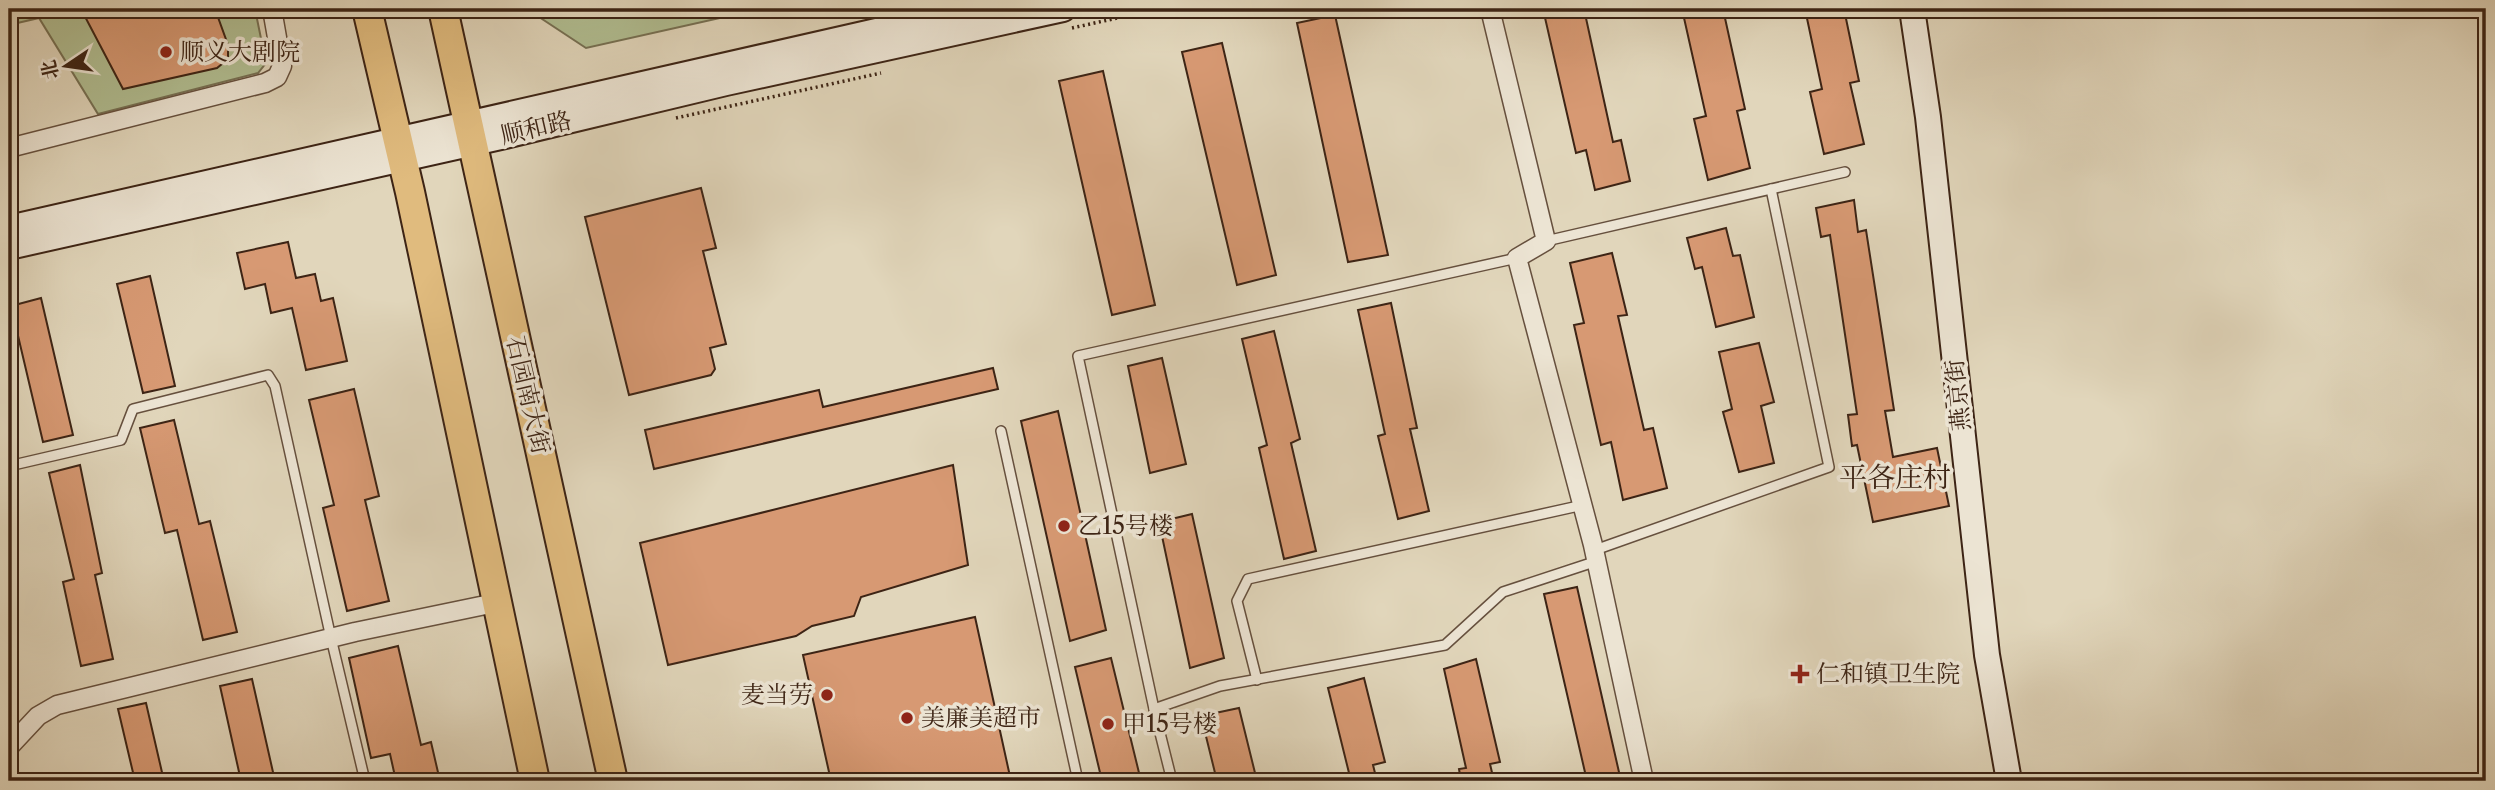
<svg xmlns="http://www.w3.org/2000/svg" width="2495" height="790" font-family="'Libre Caslon Text','Noto Serif SC',serif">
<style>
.green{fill:#b1be92;stroke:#777154;stroke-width:2}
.building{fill:#d79973;stroke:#3d2415;stroke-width:2}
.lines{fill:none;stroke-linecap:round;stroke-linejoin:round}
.lane-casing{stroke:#66503e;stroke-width:12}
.street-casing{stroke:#66503e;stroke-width:21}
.secondary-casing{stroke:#3d2415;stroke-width:28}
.primary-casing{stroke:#3d2415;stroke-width:32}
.path{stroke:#3d2415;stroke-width:3.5;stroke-dasharray:2 3.5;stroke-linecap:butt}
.lane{stroke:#ece4d3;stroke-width:9}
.street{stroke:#ece4d3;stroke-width:18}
.secondary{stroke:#ece4d3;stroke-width:24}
.primary{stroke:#e0bb7e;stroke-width:28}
.poi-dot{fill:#8f2418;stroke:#ece4d3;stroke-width:2.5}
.labels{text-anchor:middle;stroke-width:7;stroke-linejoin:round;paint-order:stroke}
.poi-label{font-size:24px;fill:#3d2415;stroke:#ece4d3;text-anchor:start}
.street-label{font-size:24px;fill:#3d2415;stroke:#ece4d3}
.quarter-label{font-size:28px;fill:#3d2415;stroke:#ece4d3}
</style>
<rect width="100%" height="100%" fill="#e1d6bb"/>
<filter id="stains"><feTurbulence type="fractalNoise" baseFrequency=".00286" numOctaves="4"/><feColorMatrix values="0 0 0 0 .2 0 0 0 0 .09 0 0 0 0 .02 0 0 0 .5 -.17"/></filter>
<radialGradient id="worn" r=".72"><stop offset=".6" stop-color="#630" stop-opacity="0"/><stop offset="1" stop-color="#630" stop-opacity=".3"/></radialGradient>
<g class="green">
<path d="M9,9H255L266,63L258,73L98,114L39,18L9,25Z"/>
<path d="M527,9H760L586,48Z"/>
</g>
<g class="building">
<path d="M81,9H215L228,45V59L217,68L123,89Z"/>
<path d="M1543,9H1584L1613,142L1621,140L1630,181L1595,190L1586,150L1576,153Z"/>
<path d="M1682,9H1723L1745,109L1737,111L1750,168L1708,180L1694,119L1706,116Z"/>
<path d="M1805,9H1844L1859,81L1850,83L1864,144L1824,154L1810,92L1822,89Z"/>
<path d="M1335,15L1388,255L1348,262L1297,23Z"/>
<path d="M1222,43L1276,275L1237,285L1182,52Z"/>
<path d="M1103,71L1155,305L1112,315L1059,81Z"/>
<path d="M701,188L716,248L703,251L726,344L710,348L715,369L711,375L629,395L585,217Z"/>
<path d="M1854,200L1858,232L1866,230L1894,410L1885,411L1893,457L1937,448L1949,506L1873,522L1857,445L1852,446L1848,415L1857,414L1830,235L1821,237L1816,208Z"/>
<path d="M1726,228L1733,256L1740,255L1754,317L1716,327L1702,267L1695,269L1687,238Z"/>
<path d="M288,242L296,278L315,274L321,301L333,298L347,361L306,370L292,308L271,313L265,284L245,289L237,253Z"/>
<path d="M1612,253L1627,315L1618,316L1644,430L1653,428L1667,488L1623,500L1611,442L1601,445L1574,325L1584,323L1570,263Z"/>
<path d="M150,276L175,386L143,393L117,284Z"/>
<path d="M41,298L73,435L43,442L11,306Z"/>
<path d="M1391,303L1417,428L1410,429L1429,511L1398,519L1378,436L1385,434L1358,310Z"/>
<path d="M1274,331L1300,439L1291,443L1316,551L1284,559L1259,448L1267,445L1242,339Z"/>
<path d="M1759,343L1774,402L1761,406L1774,463L1739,472L1723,412L1732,409L1719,352Z"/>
<path d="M1162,358L1186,464L1150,473L1128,366Z"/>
<path d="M993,368L998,389L654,469L645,430L819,390L823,407Z"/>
<path d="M354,389L379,496L365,500L389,601L347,611L323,508L334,505L309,400Z"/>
<path d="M1058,411L1106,630L1070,641L1021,421Z"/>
<path d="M174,420L199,524L210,521L237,632L203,640L177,530L165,533L140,428Z"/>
<path d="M80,465L102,573L95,575L113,659L81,666L63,582L74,579L49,473Z"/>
<path d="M953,465L968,565L861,597L854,616L812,626L796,636L668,665L640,543Z"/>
<path d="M1192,514L1224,658L1190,668L1159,522Z"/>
<path d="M1577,587L1621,781H1587L1544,594Z"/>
<path d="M975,617L1011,781H831L803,655Z"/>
<path d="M398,646L421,745L431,742L440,781H396L390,754L371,758L349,658Z"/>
<path d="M1111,658L1141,781H1102L1075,667Z"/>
<path d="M1476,659L1500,762L1490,764L1494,781H1461L1459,769L1466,768L1444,669Z"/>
<path d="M1364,678L1385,762L1373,765L1377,781H1351L1328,688Z"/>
<path d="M252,679L275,781H241L220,686Z"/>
<path d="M146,703L164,781H135L118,709Z"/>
<path d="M1239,708L1257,781H1217L1201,716Z"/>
</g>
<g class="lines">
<g class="lane-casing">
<g id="lane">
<path d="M1546,241L1845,172"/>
<path d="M1001,431L1078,781"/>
<path d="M9,466L121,440L133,409L268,375L275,386L331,638L365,781"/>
<path d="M1595,550L1829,467L1771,189"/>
<path d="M1257,680L1237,601L1248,579L1583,505"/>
<path d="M1154,709L1078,356L1517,258"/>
<path d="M1172,781L1154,709L1220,686L1445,645L1503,592L1597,561"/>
</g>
</g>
<g class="street-casing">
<g id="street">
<path d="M1490,9L1546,241L1517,258L1593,545L1644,781"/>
<path d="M9,148L265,83L277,77L282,66L272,9"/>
<path d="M9,747L38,716L57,705L355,632L495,603"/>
</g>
</g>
<g class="secondary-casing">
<g id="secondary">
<path d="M1912,9L1928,117L1987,655L2009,781"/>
<path d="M9,228L973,9"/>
<path d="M9,247L505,136L726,83L1063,9"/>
</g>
</g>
<g class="primary-casing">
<g id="primary">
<path d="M367,9L410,192L535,781"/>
<path d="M443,9L613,781"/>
</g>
</g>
<g class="path">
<path d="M1072,28L1158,9"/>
<path d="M676,118L881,73"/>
</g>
<use href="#lane" class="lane"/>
<use href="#street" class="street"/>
<use href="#secondary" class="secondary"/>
<use href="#primary" class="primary"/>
</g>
<g class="poi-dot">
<circle cx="166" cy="52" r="7"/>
<circle cx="1064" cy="526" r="7"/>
<path d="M1796.5 663.5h7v7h7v7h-7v7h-7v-7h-7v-7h7z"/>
<circle cx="827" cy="695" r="7"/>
<circle cx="907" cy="718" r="7"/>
<circle cx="1108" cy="724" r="7"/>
</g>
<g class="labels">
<g class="poi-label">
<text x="180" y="60">顺义大剧院</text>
<text x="1078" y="534">乙15号楼</text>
<text x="1816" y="682">仁和镇卫生院</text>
<text x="813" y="703" text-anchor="end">麦当劳</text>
<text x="921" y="726">美廉美超市</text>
<text x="1122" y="732">甲15号楼</text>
</g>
<g class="street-label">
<text transform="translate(536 128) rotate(-13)" y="8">顺和路</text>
<text transform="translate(528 395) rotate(77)" y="8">石园南大街</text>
<text transform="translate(1958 395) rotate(-96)" y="8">燕京街</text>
</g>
<g class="quarter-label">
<text x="1895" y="487">平各庄村</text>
</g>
</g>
<rect width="2495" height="790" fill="none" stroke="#e1d6bb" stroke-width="35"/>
<rect x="10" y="10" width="2474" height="769" fill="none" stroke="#3d2415" stroke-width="3.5"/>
<rect x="18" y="18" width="2460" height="755" fill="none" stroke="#3d2415" stroke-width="2"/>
<g transform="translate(66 66) rotate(257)" stroke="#ece4d3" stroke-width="5" paint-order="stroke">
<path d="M0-5L12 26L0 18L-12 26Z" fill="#3d2415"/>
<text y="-10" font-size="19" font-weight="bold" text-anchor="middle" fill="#3d2415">北</text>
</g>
<rect width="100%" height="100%" filter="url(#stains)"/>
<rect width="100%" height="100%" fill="url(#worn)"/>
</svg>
